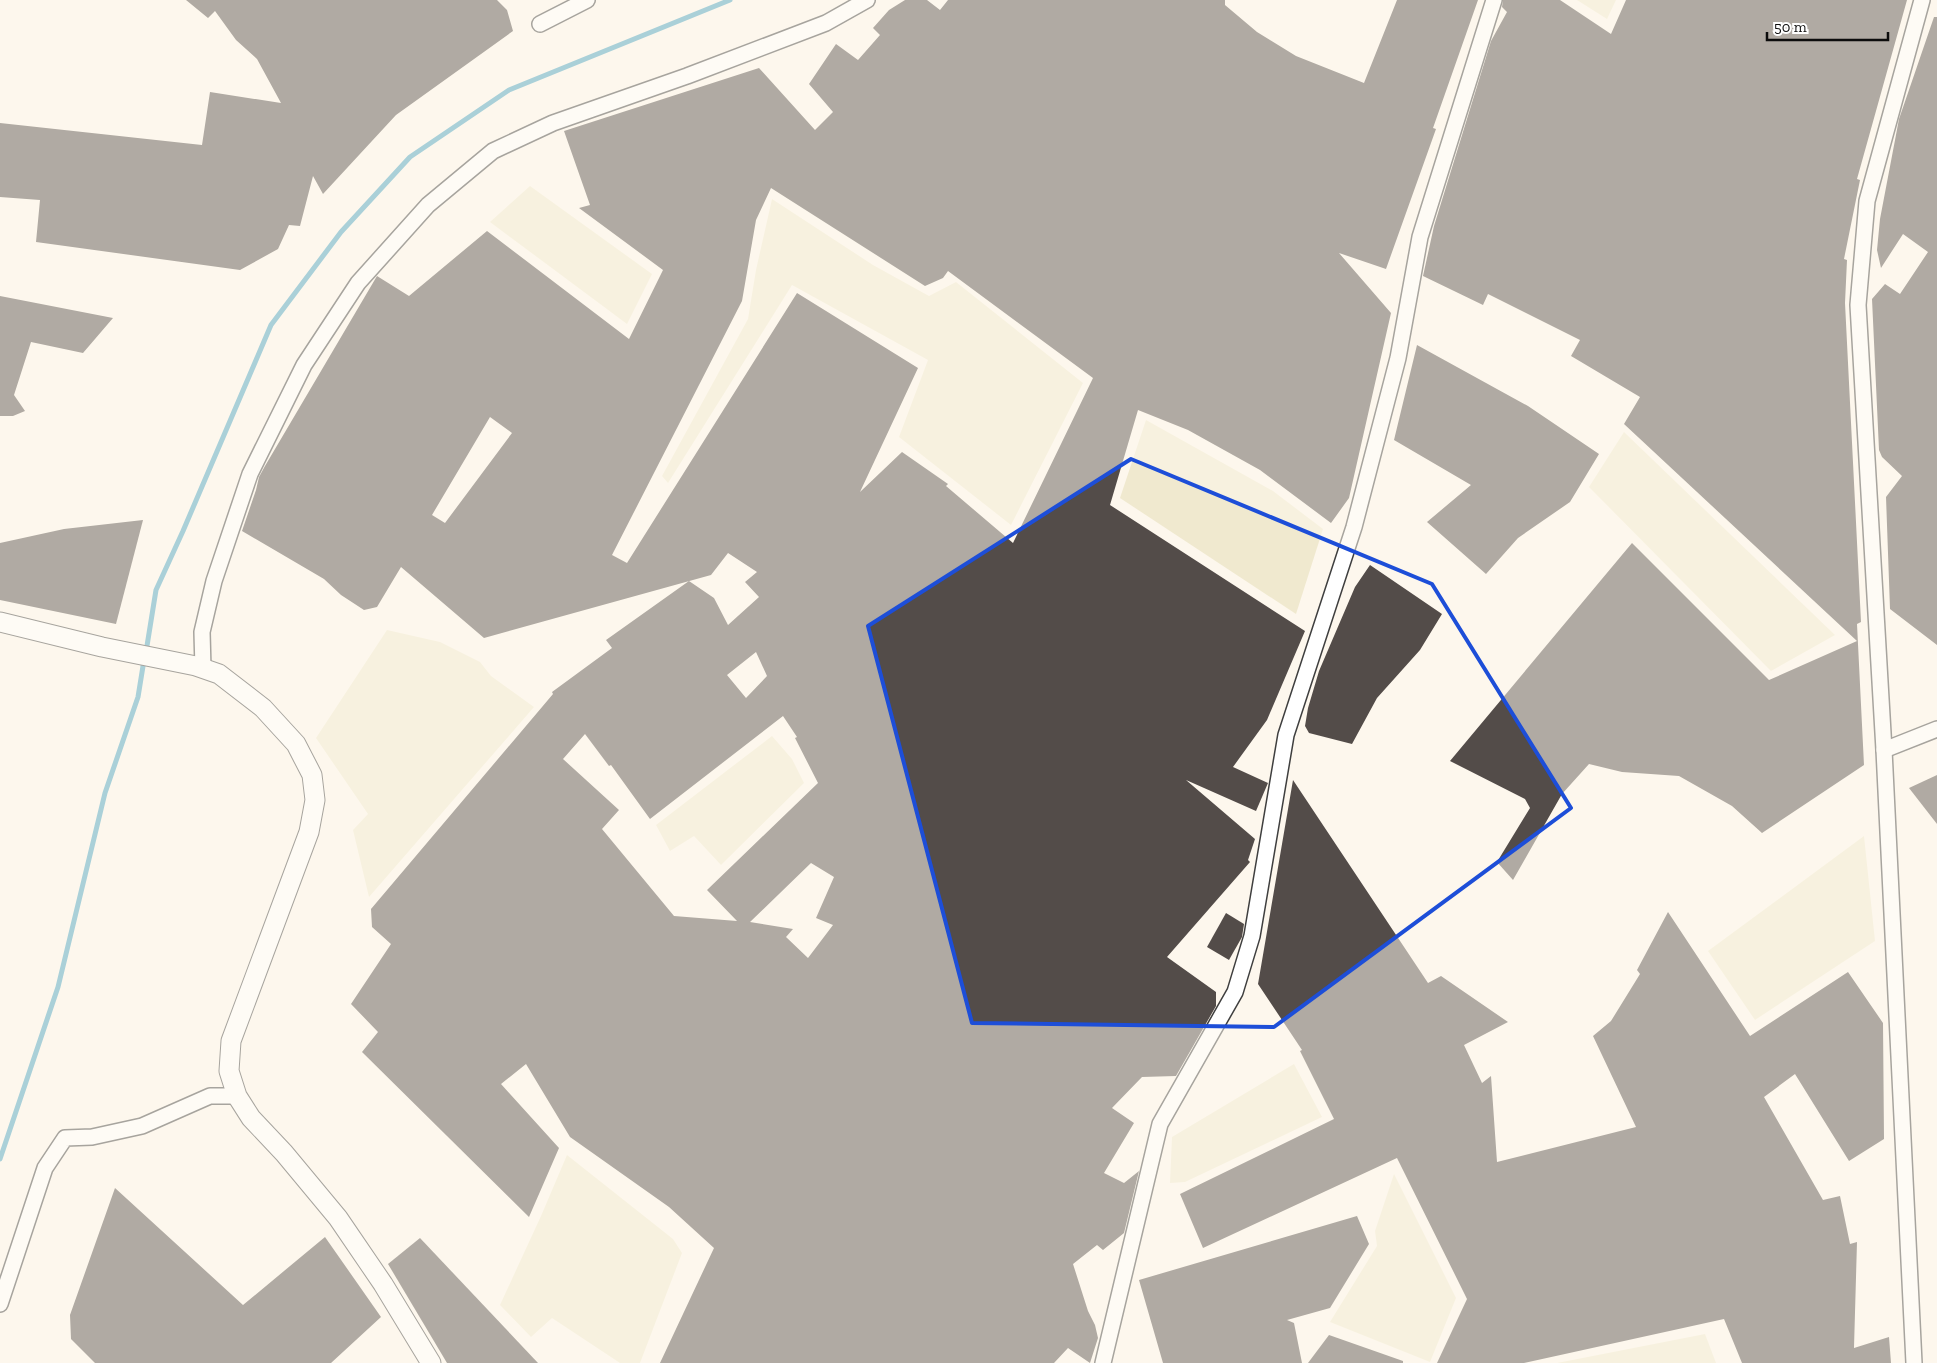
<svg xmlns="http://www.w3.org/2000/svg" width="1937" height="1363" font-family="'Zilla Slab',serif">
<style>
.farmland{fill:#f0e9cf}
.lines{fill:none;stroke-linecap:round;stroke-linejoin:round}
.stream{stroke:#45a0bf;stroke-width:5}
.building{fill:#534c49;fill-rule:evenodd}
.minor-casing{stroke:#3f3f3f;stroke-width:18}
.tertiary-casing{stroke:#3f3f3f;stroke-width:21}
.minor{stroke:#fff;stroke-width:15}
.tertiary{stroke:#fff;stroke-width:19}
.marked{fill:none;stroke:#1d4ed8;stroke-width:4;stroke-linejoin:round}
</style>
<rect width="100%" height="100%" fill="#fdf7ed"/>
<g class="farmland">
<path d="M1577,0H1616L1607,19Z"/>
<path d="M530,186L652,274L627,324L490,222Z"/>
<path d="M772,199L873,265L929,296L956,282L1083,383L1011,525L899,437L928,360L792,285L668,483L662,476L748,319L756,270Z"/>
<path d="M1146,420L1273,491L1323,529L1296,614L1120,498Z"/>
<path d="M1624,432L1835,635L1771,671L1589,487Z"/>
<path d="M387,630L440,642L480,662L491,676L534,707L369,897L353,830L368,814L316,738Z"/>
<path d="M772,736L792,759L804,783L721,865L694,836L670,851L656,825Z"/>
<path d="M1864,836L1875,941L1755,1020L1708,951Z"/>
<path d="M1294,1064L1322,1117L1185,1182L1170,1183L1172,1137Z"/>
<path d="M567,1155L673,1239L682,1253L640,1363H620L552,1318L531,1337L500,1305L541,1216Z"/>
<path d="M1394,1174L1456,1298L1430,1362L1330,1322L1377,1246L1375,1231Z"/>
<path d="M1705,1334L1716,1363H1557Z"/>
</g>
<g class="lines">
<g class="stream">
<path d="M146,652L156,590L183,531L271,325L341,232L410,157L509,90L730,0"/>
<path d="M0,1159L58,987L105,793L138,697L144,660"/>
</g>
</g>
<g class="building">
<path d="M186,0H497L507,10L513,31L396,115L323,194L313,176L300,226L289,225L278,249L240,270L36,242L40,200L0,197V123L202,145L210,92L281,103L257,59L236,40L215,11L208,18Z"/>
<path d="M905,0H927L940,10L948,0H1225V5L1257,32L1296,56L1364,83L1397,0H1478L1433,128L1436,129L1386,269L1339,253L1391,313L1349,498L1331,523L1260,470L1188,430L1138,410L1110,505L1305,631L1267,720L1233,767L1268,783L1256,811L1186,780L1255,839L1248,860L1250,862L1167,957L1216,992V1006L1176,1076L1142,1077L1112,1108L1134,1123L1104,1173L1124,1183L1139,1171L1124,1233L1103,1250L1097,1245L1073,1264L1088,1311L1095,1325L1098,1338L1090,1363L1068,1348L1054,1363H660L714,1248L669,1207L570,1137L526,1064L501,1084L559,1148L529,1217L362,1052L378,1032L351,1004L391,944L372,927L371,909L553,694L552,692L612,648L606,640L689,581L714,598L728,625L759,597L745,582L757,572L728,553L711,575L484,638L401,567L377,607L364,610L341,595L324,579L242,531L256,490L259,477L265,466L377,276L409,296L487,231L629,339L663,270L579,208L590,205L564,131L759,68L815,130L833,112L809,84L836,44L858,60L880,35L873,28L889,10ZM771,188L925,286L943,278L948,271L1093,378L1013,543L946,486L948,484L902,452L860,492L918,368L797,293L627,563L612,555L742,301L756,220ZM490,417L512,433L445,523L432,515ZM756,652L767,676L746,698L727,675ZM783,716L797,737L795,738L818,783L707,890L737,921L674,916L602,829L619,810L563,759L585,734L609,766L611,765L650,819ZM811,863L834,877L816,918L833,925L808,958L786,937L793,929L750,922Z"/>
<path d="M1503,0H1560L1611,34L1626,0H1907L1857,179L1860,180L1844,259L1847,260L1845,303L1861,622L1857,624L1864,765L1762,833L1732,806L1679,776L1622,772L1589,764L1562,794L1513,880L1497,862L1530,808L1525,799L1450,761L1632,543L1769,680L1857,641L1624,424L1640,397L1571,356L1580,340L1488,294L1483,305L1423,276L1434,226L1491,41L1507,12L1502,7Z"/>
<path d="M1934,17H1937V645L1890,609L1886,497L1902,476L1882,457L1879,450L1872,299L1885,284L1900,294L1928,252L1903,234L1881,268L1877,250L1880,219L1899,119Z"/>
<path d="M0,296L113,318L83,353L31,342L14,395L25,411L13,416H0Z"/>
<path d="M1417,345L1528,406L1599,454L1570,502L1518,538L1486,574L1427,522L1471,485L1394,440Z"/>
<path d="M143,520L116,624L0,600V543L64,529Z"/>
<path d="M1370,565L1442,614L1420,650L1377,698L1352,744L1309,733L1305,726L1308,708L1319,671L1355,587Z"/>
<path d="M1937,775V824L1909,788Z"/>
<path d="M1293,780L1428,983L1441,976L1508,1022L1464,1045L1482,1083L1491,1076L1497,1162L1636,1127L1593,1036L1611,1021L1640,974L1637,970L1668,912L1750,1036L1848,972L1883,1023L1884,1139L1849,1161L1795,1074L1764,1097L1823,1200L1840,1196L1850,1244L1857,1242L1854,1348L1889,1337L1891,1363H1742L1724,1319L1524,1363H1437L1467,1299L1397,1158L1203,1248L1180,1194L1334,1119L1300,1051L1302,1050L1258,984Z"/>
<path d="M1226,913L1244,924L1242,937L1229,960L1207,947Z"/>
<path d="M115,1188L243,1305L325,1237L381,1317L331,1363H95L71,1339L70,1315Z"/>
<path d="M1357,1216L1369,1244L1330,1308L1287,1320L1294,1323L1302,1363H1163L1139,1280Z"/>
<path d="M420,1238L538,1363H447L388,1264Z"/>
<path d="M1329,1335L1403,1361V1363H1308Z"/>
</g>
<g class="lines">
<g class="minor-casing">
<g id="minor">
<path d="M540,24L587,0"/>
<path d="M203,669L202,632L214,581L250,474L304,365L358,283L428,205L493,151L553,123L687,76L826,23L867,0"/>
<path d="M1884,750L1937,729"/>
<path d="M0,1304L45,1168L65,1138L92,1137L142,1126L210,1096H237"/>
<path d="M1103,1363L1160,1124L1235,992L1252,936L1286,735L1354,527L1398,358L1420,237L1494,0"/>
<path d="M1914,1363L1884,750L1858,305L1867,201L1922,0"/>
</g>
</g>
<g class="tertiary-casing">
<path id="tertiary" d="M0,622L102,647L196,666L219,674L263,708L296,744L312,775L315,800L309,832L231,1041L229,1071L237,1096L251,1118L284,1153L338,1218L383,1284L431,1363"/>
</g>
<use href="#minor" class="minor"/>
<use href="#tertiary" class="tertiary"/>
</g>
<path d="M0 0H1937V1363H0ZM1131,459L1432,584L1571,808L1274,1027L972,1023L868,626Z" fill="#fdf7ed" fill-opacity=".55" fill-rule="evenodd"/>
<path class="marked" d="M1131,459L1432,584L1571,808L1274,1027L972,1023L868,626Z"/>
<path d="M1767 32v8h121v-8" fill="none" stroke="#0c0c0c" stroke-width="2.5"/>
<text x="1774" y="32" font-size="15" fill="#0c0c0c" stroke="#ffffff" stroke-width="4" paint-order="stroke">50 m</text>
</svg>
